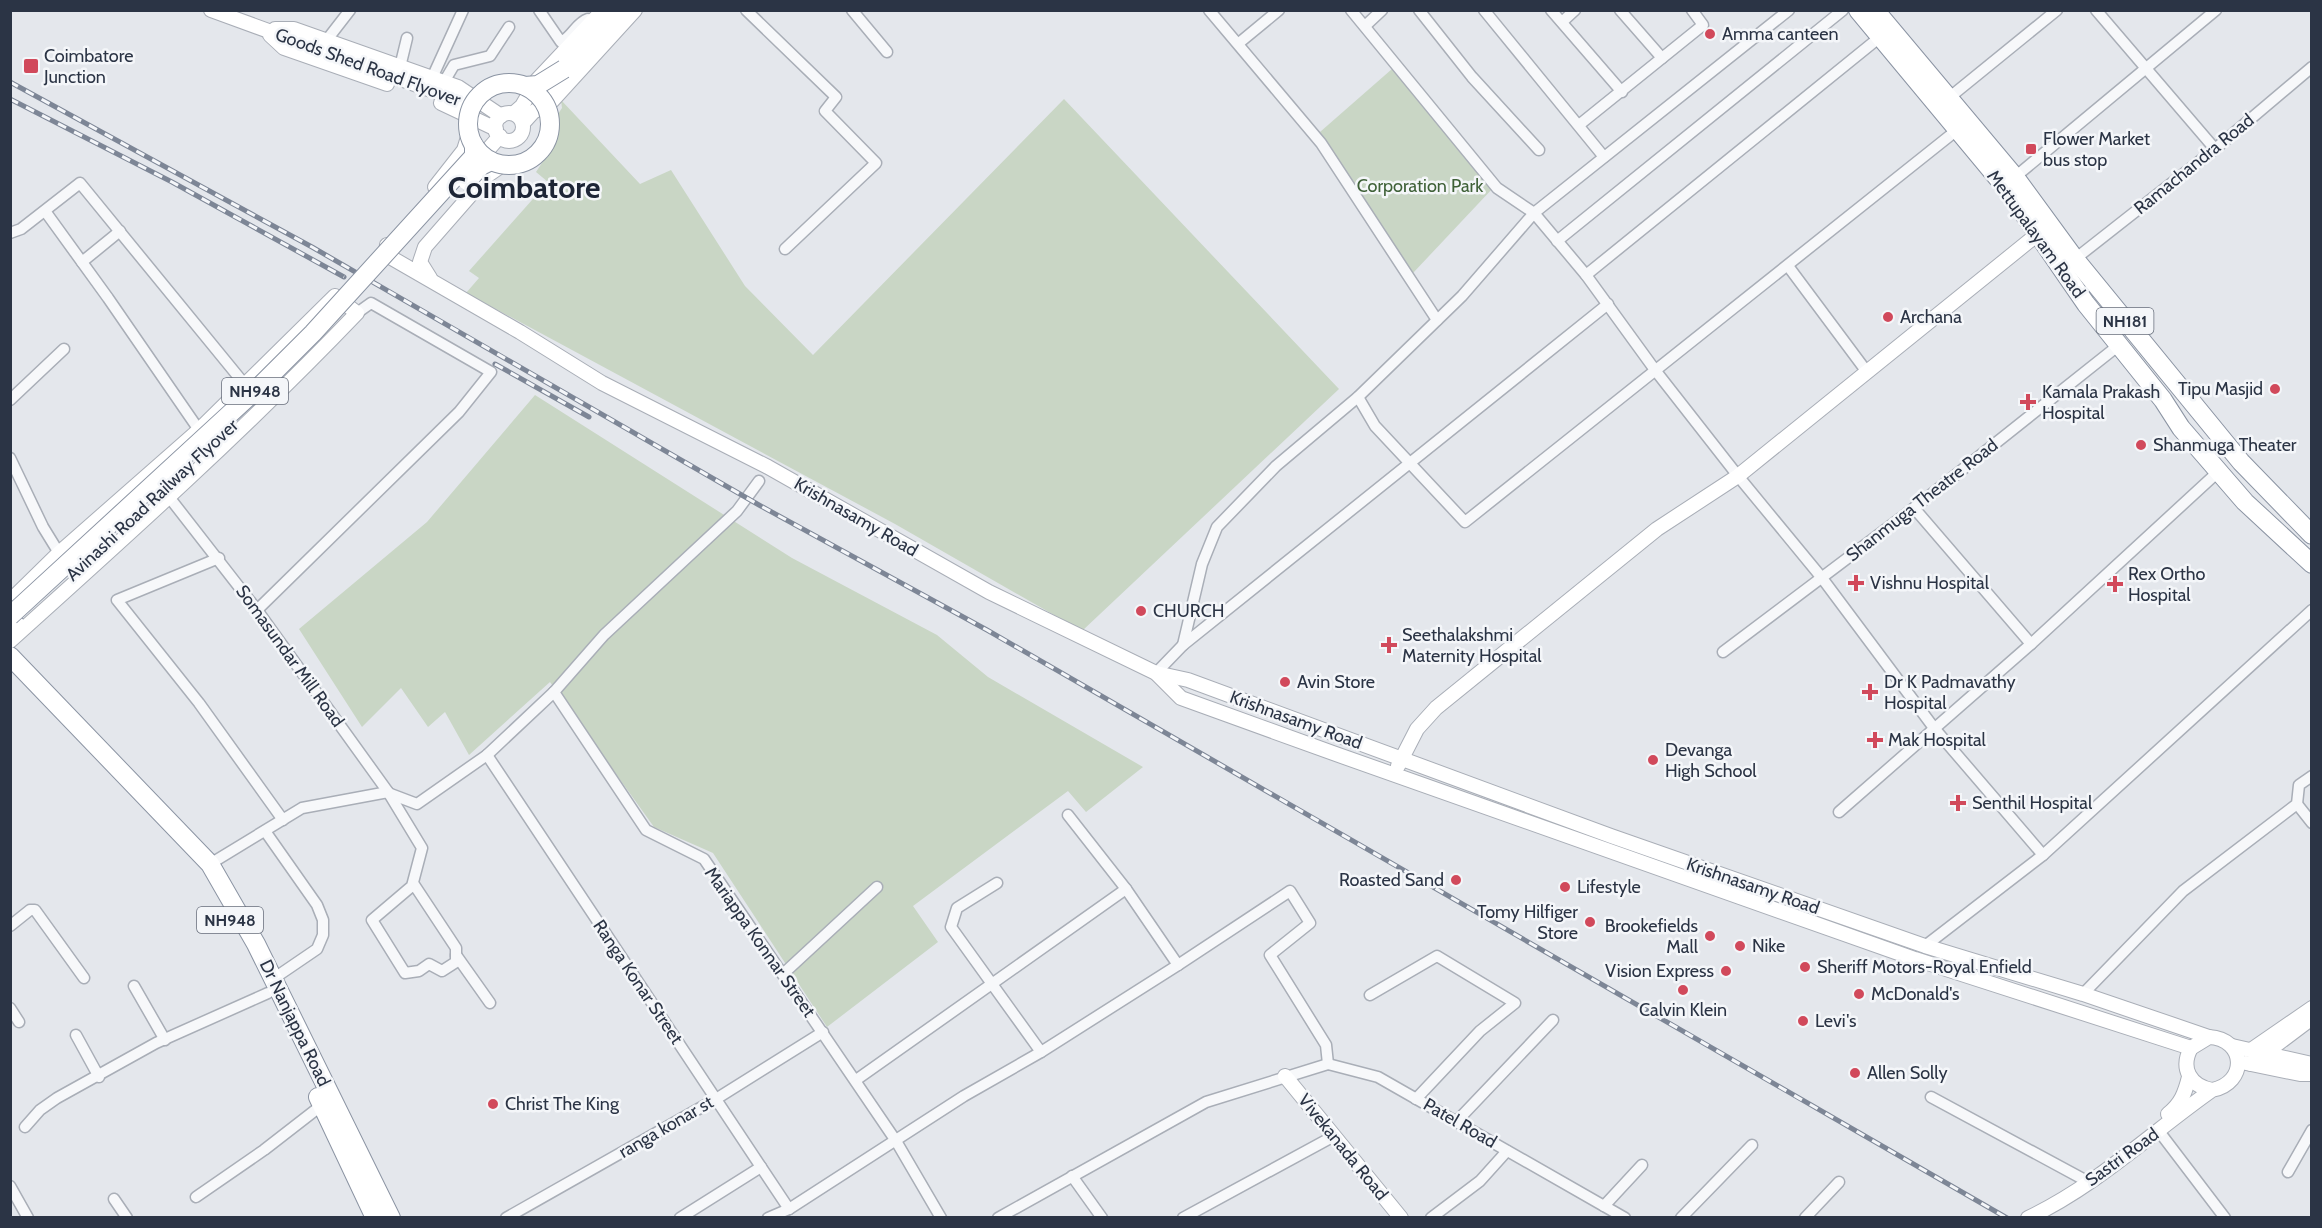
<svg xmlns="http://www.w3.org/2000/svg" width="2322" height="1228" font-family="Cabin,sans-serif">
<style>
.green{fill:#c9d6c5}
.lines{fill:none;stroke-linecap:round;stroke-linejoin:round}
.street-casing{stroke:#a9aeb7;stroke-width:13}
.secondary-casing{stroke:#a9aeb7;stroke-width:16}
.highway-casing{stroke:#8b94a3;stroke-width:20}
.street{stroke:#f7f8fa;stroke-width:10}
.secondary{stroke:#fff;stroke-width:14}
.highway{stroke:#fff;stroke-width:18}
.rail-casing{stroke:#7d8696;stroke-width:5}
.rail{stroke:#f4f6f9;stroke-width:3;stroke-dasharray:9;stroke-linecap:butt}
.highway-bridge-casing{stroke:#8b94a3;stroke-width:20;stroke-linecap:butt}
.highway-bridge{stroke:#fff;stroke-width:18}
.poi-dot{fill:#d1495b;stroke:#f4f6f9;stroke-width:2}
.labels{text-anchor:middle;stroke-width:5;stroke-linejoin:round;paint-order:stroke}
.shield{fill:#f4f6f9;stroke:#676e7b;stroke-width:1.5}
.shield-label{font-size:16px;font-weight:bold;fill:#2b3445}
.poi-label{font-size:18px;fill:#2b3445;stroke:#f4f6f9;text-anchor:start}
.street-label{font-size:18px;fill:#2b3445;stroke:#f4f6f9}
.park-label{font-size:18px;fill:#3f6138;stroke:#f4f6f9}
.town-label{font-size:30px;font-weight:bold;fill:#1d2536;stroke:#f4f6f9}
</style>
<rect width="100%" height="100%" fill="#e4e7ec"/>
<g class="green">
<path d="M1392,69L1493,188L1413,273L1320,132Z"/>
<path d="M1064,99L1339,389L1082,631L895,524L466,293L479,278L469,271L548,182L536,172L557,140L558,114L562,108L561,100L640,184L671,170L745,286L813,355Z"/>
<path d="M535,395L792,558L937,635L988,677L1143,767L1086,812L1068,791L913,906L938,942L827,1027L713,853L654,827L550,682L469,755L445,712L428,727L401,688L362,727L299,629L427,522Z"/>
</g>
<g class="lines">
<g class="street-casing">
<g id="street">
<path d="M539,10L561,42C573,36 576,23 588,19L592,23"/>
<path d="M746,10L836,97L825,111L876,163L785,249"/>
<path d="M852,10L887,52"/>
<path d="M1209,10L1321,143L1437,320"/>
<path d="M1351,10L1497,188L1534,213L1586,275L1655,370L1738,476L1822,578L1934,728L2043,855"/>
<path d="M1419,10L1472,77L1539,150"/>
<path d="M1484,10L1604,157"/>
<path d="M1551,10L1622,92"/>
<path d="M1620,10L1662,58"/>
<path d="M2096,10L2215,149"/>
<path d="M1562,22L1575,10"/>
<path d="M1365,26L1382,10"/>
<path d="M326,41L350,10"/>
<path d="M1239,43L1279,10"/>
<path d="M400,67L407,38"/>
<path d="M432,78L463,10"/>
<path d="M444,82L454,65L490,56L509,27"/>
<path d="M1950,97L2057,10"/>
<path d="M1579,125L1703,25L1692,10"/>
<path d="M2015,177L2216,10"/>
<path d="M45,211L108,298L199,430"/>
<path d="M10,233L21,229L80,183L246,386"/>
<path d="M1557,241L1843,10"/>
<path d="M2075,259L2215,149L2312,67"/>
<path d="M82,262L120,231"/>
<path d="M1788,266L1867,372"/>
<path d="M1586,275L1880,37"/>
<path d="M1358,397L1375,426L1465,522L1957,130"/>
<path d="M10,400L64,349"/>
<path d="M10,458L43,527L59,553"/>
<path d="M155,479L257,610L388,792L422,848L412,886L372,920L405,973L419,971L429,964L442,971L456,962V948L413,883"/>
<path d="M1914,508L2031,644"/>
<path d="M219,558L117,600L199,703L283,820"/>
<path d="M257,610L459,412L491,372L371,303L357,313"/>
<path d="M1183,645L1202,564L1217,527L1276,466L1358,397L1462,296L1534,213L1789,10"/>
<path d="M1723,652L1914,508L2119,345"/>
<path d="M1156,673L1183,645L1608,304"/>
<path d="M554,692L646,830L704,859L896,1141L941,1218"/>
<path d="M487,755L789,1209"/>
<path d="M388,793L417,804L487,755L554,692L604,635L737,511L759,481"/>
<path d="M2297,804L2312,823"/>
<path d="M1839,812L2031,644L2219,471"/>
<path d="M1068,815L1126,889L1178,965"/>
<path d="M265,831L317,905L323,920V935L317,949L273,979"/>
<path d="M210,864L302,808L388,792"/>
<path d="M997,883L957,908L951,927L1041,1052"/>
<path d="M10,926L30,910H35L84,978"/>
<path d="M1925,946L2043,855L2312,610"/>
<path d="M456,955L490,1003"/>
<path d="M783,974L877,887"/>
<path d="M134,986L165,1040"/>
<path d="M2083,994L2183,891L2297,804L2299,785L2312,776"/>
<path d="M1370,995L1437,956L1515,1003L1480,1031L1416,1099"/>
<path d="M10,1008L19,1022"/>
<path d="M76,1035L99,1077"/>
<path d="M856,1080L1126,889"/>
<path d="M1931,1097L2083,1179"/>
<path d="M1456,1122L1553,1020"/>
<path d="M25,1127L40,1110L57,1098L156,1043L268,993"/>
<path d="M2158,1130L2225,1218"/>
<path d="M2288,1172L2312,1130"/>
<path d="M1072,1176L1102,1218"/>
<path d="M10,1186L28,1218"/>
<path d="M196,1197L264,1150L322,1105"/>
<path d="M114,1199L127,1218"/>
<path d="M1604,1206L1642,1165"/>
<path d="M506,1218L716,1099L823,1032"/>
<path d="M680,1218L761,1167"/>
<path d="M768,1218L789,1209L964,1096L1041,1052L1178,965L1290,891L1310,923L1270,955L1326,1045L1328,1064"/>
<path d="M998,1218L1206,1102L1328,1064L1378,1077L1625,1218"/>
<path d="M1183,1218L1334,1136"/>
<path d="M1431,1218L1480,1181L1507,1151"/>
<path d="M1681,1218L1752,1145"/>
<path d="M1805,1218L1839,1182"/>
</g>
</g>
<g class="secondary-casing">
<g id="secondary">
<path d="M211,10L472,105"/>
<path d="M275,29H294L458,87L501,116"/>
<path d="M270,35L284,48L387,84"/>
<path d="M441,103L496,129"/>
<path d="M514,113L522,106L537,80L603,10"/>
<circle cx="509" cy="127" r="14"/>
<path d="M523,123L533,112L552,101L635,10"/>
<path d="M485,153L500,136"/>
<path d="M435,187L464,150L469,134"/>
<path d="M387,245L386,252L390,257L520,332L602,383L768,467L989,592L1156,673L1188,680L1611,836L1925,946L2083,994L2209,1037"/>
<path d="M430,278L420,262L425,247L488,175L504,164"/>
<path d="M10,601L59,553L199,430L335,296L357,313C247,428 129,534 10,641"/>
<path d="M1157,674L1181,698L1333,753L1915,959L2191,1048"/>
<path d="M1398,766L1417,729L1436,708L1657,529L1738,476L2044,229"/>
<path d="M2232,1046L2312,1064"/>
<path d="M2251,1050L2312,1008"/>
<path d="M2246,1063L2300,1074H2312"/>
<path d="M2251,1064L2312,1018"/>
<path d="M1285,1076L1401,1218"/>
<path d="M2168,1114C2181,1104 2185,1093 2189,1077"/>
<path d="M2028,1218C2096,1186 2151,1133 2212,1090C2248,1083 2246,1039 2209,1037L2191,1048C2180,1068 2190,1086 2212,1090"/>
</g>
</g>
<g class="highway-casing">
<g id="highway">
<path d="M1858,10L2006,188L2086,304L2163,400L2181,428L2245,502L2312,564"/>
<path d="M1875,10L2015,177L2075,259L2241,462L2312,535"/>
<path d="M542,100L545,90L618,10"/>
<path d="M10,629L16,625"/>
<path d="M10,656L210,864L256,944L391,1218"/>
<path d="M318,1097L375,1218"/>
</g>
</g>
<use href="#street" class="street"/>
<use href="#secondary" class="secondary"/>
<use href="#highway" class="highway"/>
<g class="rail-casing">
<g id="rail">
<path d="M10,82L312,247L759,505L987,630L2007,1218"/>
<path d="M10,99L172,182L344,277"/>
<path d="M495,364L589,417"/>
</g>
</g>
<use href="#rail" class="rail"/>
<g class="highway-bridge-casing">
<g id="highway-bridge">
<circle cx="509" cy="124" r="41"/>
<path d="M525,86L538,85L564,69"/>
<path d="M467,181L481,166L491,161"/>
<path d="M10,616L258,388L313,333L474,156V145"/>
</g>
</g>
<use href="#highway-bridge" class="highway-bridge"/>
</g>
<g class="poi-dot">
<circle cx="1710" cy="34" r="6"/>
<rect x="23" y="58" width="16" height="16" rx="3"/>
<rect x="2025" y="143" width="12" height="12" rx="3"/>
<circle cx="1888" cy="317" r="6"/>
<circle cx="2275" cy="389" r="6"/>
<path d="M2025 393h6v6h6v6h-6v6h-6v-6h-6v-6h6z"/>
<circle cx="2141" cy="445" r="6"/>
<path d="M1853 574h6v6h6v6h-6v6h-6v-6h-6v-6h6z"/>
<path d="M2112 575h6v6h6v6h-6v6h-6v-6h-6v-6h6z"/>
<circle cx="1141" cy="611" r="6"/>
<path d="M1386 636h6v6h6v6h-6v6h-6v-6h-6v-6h6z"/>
<circle cx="1285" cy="682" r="6"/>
<path d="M1867 683h6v6h6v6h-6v6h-6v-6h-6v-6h6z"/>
<path d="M1872 731h6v6h6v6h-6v6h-6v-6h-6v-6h6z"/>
<circle cx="1653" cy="760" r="6"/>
<path d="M1955 794h6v6h6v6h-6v6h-6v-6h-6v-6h6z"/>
<circle cx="1456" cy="880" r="6"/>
<circle cx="1565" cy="887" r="6"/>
<circle cx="1590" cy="922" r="6"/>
<circle cx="1710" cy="936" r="6"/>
<circle cx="1740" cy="946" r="6"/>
<circle cx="1805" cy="967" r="6"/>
<circle cx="1726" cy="971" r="6"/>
<circle cx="1683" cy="990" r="6"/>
<circle cx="1859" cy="994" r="6"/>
<circle cx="1803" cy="1021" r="6"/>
<circle cx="1855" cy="1073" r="6"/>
<circle cx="493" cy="1104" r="6"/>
</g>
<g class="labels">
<g class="shield">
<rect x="2096.5" y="308" width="57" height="26" rx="4.5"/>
<rect x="222" y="378" width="66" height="26" rx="4.5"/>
<rect x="197" y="907" width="66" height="26" rx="4.5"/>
</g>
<g class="shield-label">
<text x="2125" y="327">NH181</text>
<text x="255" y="397">NH948</text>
<text x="230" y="926">NH948</text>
</g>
<g class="poi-label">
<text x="1722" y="40">Amma canteen</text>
<text x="44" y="62">Coimbatore<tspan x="44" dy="21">Junction</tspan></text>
<text x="2043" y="145">Flower Market<tspan x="2043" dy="21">bus stop</tspan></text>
<text x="1900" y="323">Archana</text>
<text x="2263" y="395" text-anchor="end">Tipu Masjid</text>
<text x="2042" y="398">Kamala Prakash<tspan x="2042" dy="21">Hospital</tspan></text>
<text x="2153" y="451">Shanmuga Theater</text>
<text x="2128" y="580">Rex Ortho<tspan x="2128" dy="21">Hospital</tspan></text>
<text x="1870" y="589">Vishnu Hospital</text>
<text x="1153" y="617">CHURCH</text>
<text x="1402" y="641">Seethalakshmi<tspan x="1402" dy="21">Maternity Hospital</tspan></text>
<text x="1297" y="688">Avin Store</text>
<text x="1884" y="688">Dr K Padmavathy<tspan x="1884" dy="21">Hospital</tspan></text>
<text x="1888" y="746">Mak Hospital</text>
<text x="1665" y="756">Devanga<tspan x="1665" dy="21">High School</tspan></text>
<text x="1972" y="809">Senthil Hospital</text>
<text x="1444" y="886" text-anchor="end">Roasted Sand</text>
<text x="1577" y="893">Lifestyle</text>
<text x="1578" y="918" text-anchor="end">Tomy Hilfiger<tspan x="1578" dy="21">Store</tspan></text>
<text x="1698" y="932" text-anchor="end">Brookefields<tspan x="1698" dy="21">Mall</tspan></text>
<text x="1752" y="952">Nike</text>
<text x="1817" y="973">Sheriff Motors-Royal Enfield</text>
<text x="1714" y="977" text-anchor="end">Vision Express</text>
<text x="1871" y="1000">McDonald's</text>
<text x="1683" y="1016" text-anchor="middle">Calvin Klein</text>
<text x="1815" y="1027">Levi's</text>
<text x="1867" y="1079">Allen Solly</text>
<text x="505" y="1110">Christ The King</text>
</g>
<g class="street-label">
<text transform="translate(368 67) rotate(20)" y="6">Goods Shed Road Flyover</text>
<text transform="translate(2194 164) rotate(-39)" y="6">Ramachandra Road</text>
<text transform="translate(2036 234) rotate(54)" y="6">Mettupalayam Road</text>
<text transform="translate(152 500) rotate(-43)" y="6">Avinashi Road Railway Flyover</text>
<text transform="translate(1922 500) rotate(-38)" y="6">Shanmuga Theatre Road</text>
<text transform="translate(856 517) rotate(30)" y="6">Krishnasamy Road</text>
<text transform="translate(290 656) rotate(54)" y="6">Somasundar Mill Road</text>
<text transform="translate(1296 720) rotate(20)" y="6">Krishnasamy Road</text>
<text transform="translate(1753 886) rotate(19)" y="6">Krishnasamy Road</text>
<text transform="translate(760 942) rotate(55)" y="6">Mariappa Konnar Street</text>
<text transform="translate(638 982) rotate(56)" y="6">Ranga Konar Street</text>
<text transform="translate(295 1023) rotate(64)" y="6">Dr Nanjappa Road</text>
<text transform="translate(1460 1123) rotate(30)" y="6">Patel Road</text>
<text transform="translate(666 1127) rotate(-30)" y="6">ranga konar st</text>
<text transform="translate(1343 1147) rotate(51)" y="6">Vivekanada Road</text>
<text transform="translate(2122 1157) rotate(-36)" y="6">Sastri Road</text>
</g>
<g class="park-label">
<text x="1420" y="192">Corporation Park</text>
</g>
<g class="town-label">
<text x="524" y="198">Coimbatore</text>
</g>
</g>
<rect width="2322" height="1228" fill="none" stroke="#2b3445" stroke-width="24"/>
</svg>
